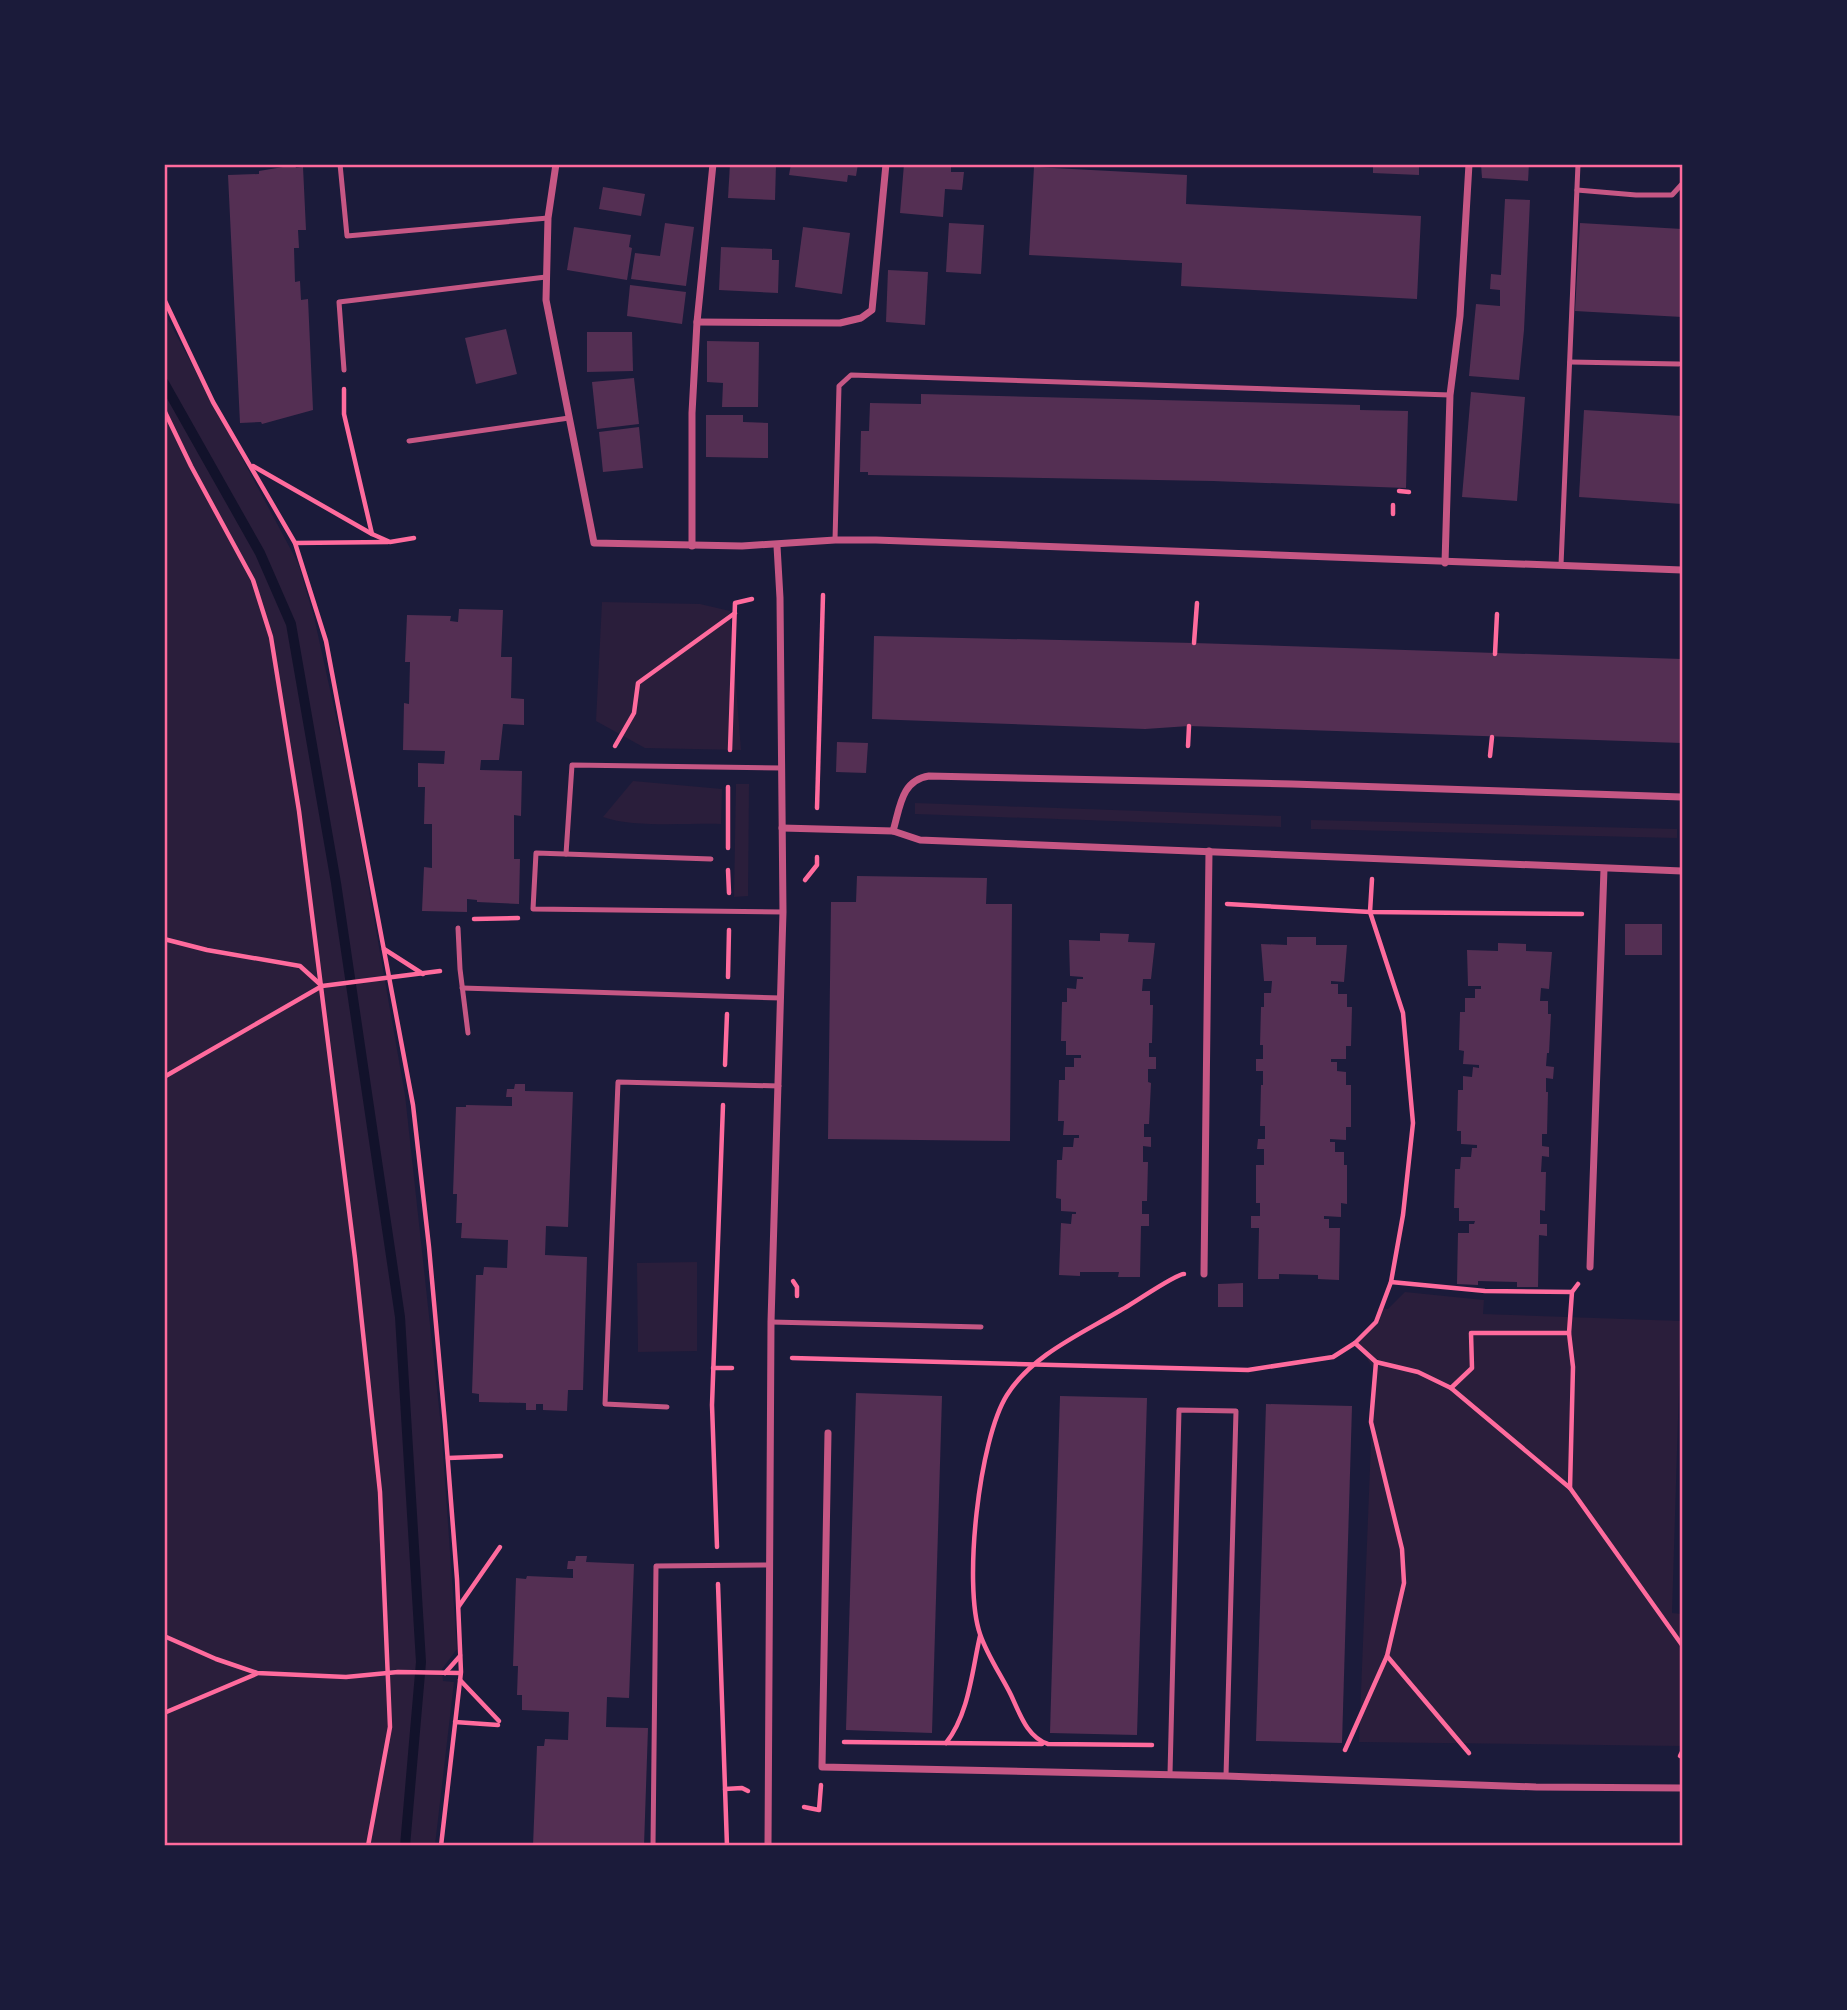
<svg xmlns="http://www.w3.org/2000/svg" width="1847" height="2010" font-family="'Open Sans',sans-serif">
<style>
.green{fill:#2a1e3b}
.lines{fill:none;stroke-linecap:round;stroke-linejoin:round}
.stream{stroke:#12122b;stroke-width:10}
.building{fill:#542f53}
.path{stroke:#ff6b9d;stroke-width:4.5}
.service{stroke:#c65784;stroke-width:5}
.minor{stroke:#c65784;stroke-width:7}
.neatline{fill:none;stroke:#ff6b9d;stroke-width:2.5}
</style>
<rect width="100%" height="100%" fill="#1b1b3a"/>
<g class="green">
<path d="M164,312L298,563L314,617L349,776L405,1095L441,1426L457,1649L442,1669L443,1681L454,1682L435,1845H165Z"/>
<path d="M602,602L700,604L730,611L741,750L645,748L596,721Z"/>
<path d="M633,781L722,789L721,824C688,823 633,828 603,817Z"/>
<path d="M736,784H749L748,896L734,897Z"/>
<path d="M915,803L1281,816V827L915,814Z"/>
<path d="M1311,820L1677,829V838L1311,829Z"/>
<path d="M697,1262V1351L638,1352L637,1263Z"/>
<path d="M1405,1292L1484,1300L1483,1314L1681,1321L1672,1613L1682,1614V1746L1359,1742L1374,1369L1355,1341L1377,1320L1378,1308L1388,1309Z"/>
</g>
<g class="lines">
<path class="stream" d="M164,383L260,553L291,624L336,883L400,1317L421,1662L405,1846"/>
</g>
<g class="building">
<path d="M730,164H776L775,200L728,198Z"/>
<path d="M791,164H858L856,176L848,175L847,182L789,175Z"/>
<path d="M904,164H951V172H964L962,190L945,189L943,217L900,213Z"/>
<path d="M1373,164H1419V175L1373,173Z"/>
<path d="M1481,164H1529L1528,181L1482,178Z"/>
<path d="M295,165L296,168L303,167L306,230H298L299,248H294L295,282L300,281L301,300L308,299L313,410L262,424L261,422L240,423L228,175L259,174V171Z"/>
<path d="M1034,167L1187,175L1186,204L1421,216L1417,299L1181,286L1182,263L1029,255Z"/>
<path d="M603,187L645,194L641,216L599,209Z"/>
<path d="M1505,199L1530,200L1524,330L1519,380L1469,376L1476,304L1500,306V290L1490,289L1491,274L1501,275Z"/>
<path d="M665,223L694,227L686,286L631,279L635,253L660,256Z"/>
<path d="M949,223L984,225L981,274L946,272Z"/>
<path d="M1580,223L1682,229V317L1575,311Z"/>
<path d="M574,227L631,235L629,247L632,248L627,280L567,270Z"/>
<path d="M803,227L850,233L842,294L795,287Z"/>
<path d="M721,247L772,249V260H779L778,293L719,290Z"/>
<path d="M888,270L928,272L925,325L886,322Z"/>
<path d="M630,285L686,292L682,324L627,316Z"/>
<path d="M506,329L517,374L476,384L465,338Z"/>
<path d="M587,332H632L633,371L587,372Z"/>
<path d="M707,341L759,342L758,407H722L723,383L707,382Z"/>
<path d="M634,378L639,424L597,429L592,382Z"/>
<path d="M1471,392L1525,397L1517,501L1462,497Z"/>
<path d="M921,394L1360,405V410L1408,411L1406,488L1213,481L868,475V472H860L861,431H869L870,403L921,404Z"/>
<path d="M1584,410L1682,416V504L1579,497Z"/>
<path d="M706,415H743V422L768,423V458L706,457Z"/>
<path d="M639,427L643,468L603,472L599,432Z"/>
<path d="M459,609L503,610L501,657H512L511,698L524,699V725L503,724L499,760H481L480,770L522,771L521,816L514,815V859H520L519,904L477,902V900L467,899V912L422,911L424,867L432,868V824H424L425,787H418V763L444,764L445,751L403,750L404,703L409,704L410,662H405L407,615L451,616L450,621L458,622Z"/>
<path d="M874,636L1194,643L1682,659V743L1189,726L1145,729L872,719Z"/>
<path d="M837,742L868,743L866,773L836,772Z"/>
<path d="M857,876L987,878L986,904H1012L1010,1141L828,1139L831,902H856Z"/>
<rect x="1625" y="924" width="37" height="31"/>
<path d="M1100,933L1129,934L1128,942L1155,943L1151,979H1143L1142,991H1150V1005H1153L1152,1043H1149V1057H1156V1069H1148V1082L1151,1083L1149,1124H1144V1137H1151V1147L1143,1146V1162H1148L1147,1201H1142V1214H1149V1226H1141L1140,1277H1118L1119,1272H1080V1276L1059,1275L1061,1223L1071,1224L1072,1214H1076V1212L1061,1211V1199L1056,1198L1057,1160H1062L1063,1147H1073L1074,1138H1079V1135H1063L1064,1121H1058L1059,1080H1065V1067H1074V1058H1081V1055H1066V1041H1061L1062,1002H1067V988L1076,989L1077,979H1083V977L1070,976L1069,940L1100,941Z"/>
<path d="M1287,937H1316V945H1347L1344,982L1331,981V984H1338V994H1347V1007H1352L1351,1046H1346V1059H1331V1062H1337V1071L1346,1072V1085H1351V1127H1346V1140L1330,1139V1142H1335V1152H1344V1165H1347V1204L1341,1203V1217L1324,1216V1219H1329V1228H1340L1339,1280L1318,1279V1275L1279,1274V1279H1258L1259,1228H1251V1216H1260V1203H1256V1165H1264V1149H1257L1258,1139H1265V1126H1260L1261,1085H1263V1071H1256V1059H1263V1045H1260L1261,1007H1264V993H1271L1272,981H1264L1261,944L1287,945Z"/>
<path d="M1498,943L1526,944V951L1552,952L1549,989L1541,988L1540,1001H1548V1014H1551L1549,1053H1547L1546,1066L1554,1067L1553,1079L1546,1078V1092H1548L1547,1134H1542V1146L1549,1147V1157L1542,1156L1541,1172H1546L1545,1211L1540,1210V1224H1547V1236L1539,1235L1538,1287H1517V1282L1478,1281V1285L1457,1284L1458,1233H1469V1224H1474L1475,1221H1459V1208H1454L1455,1169H1460L1461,1157H1471L1472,1148H1477V1145L1461,1144V1131H1457L1458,1090H1463V1076L1472,1077L1473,1067L1479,1068V1065L1463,1064L1464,1051L1459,1050L1460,1012H1465V998H1475V989H1481V986H1468L1467,950L1498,951Z"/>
<path d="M515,1084H525V1091L573,1092L568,1227L546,1226L545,1255L587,1257L583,1390H568L567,1411L543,1410V1404H536V1410H526V1403L479,1402V1394L472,1393L476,1275H483L484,1267L507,1268L508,1240L461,1238L462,1223H456L457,1194H453L456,1107H466V1105L512,1106V1097H506L507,1089H514Z"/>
<path d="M1243,1283V1307H1218V1284Z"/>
<path d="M856,1393L942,1396L932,1733L846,1730Z"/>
<path d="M1060,1396L1147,1398L1137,1735L1050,1733Z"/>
<path d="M1266,1404L1352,1406L1342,1743L1256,1741Z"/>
<path d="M576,1556H587L586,1562L634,1564L629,1698L607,1697L606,1727L648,1728L644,1846H533L537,1746H544L545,1739L568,1740L569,1712L522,1710V1695H517L518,1666H513L516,1578L526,1579L527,1576L573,1578V1569H567L568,1561H575Z"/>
</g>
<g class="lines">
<g class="path">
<path d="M164,299L213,402L295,543L326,641L413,1105L429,1247L445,1424L457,1579L461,1672L441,1846"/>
<path d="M344,389V414L372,534"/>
<path d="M164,410L191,466L253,580L271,637L299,811L355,1258L380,1492L390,1727L368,1846"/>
<path d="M253,466L372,534L390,542L414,538"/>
<path d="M1399,491L1409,492"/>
<path d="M1393,514V505"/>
<path d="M295,543L388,542"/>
<path d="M1194,643L1197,603"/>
<path d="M1495,654L1497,614"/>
<path d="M615,746L634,713L638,683L735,613"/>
<path d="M1188,746L1189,726"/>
<path d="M730,750L735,603L752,599"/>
<path d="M1490,756L1492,737"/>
<path d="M817,808L823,595"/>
<path d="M728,848V787"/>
<path d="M728,870L729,893"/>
<path d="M805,880L817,865V857"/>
<path d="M1227,904L1370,912L1582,914"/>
<path d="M474,919L518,918"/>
<path d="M164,939L207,950L300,966L322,986"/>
<path d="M384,949L423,974"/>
<path d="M728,977L729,930"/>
<path d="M725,1065L727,1014"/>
<path d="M164,1077L322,986L440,971"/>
<path d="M793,1281L797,1287V1296"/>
<path d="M1391,1282L1485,1291L1572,1292"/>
<path d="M1569,1333L1573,1367L1570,1488L1682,1645"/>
<path d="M1355,1343L1376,1322L1391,1282L1403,1215L1413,1123L1403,1013L1370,912L1372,879"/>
<path d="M792,1358L1248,1370L1333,1357L1355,1343L1376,1362L1418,1372L1451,1388L1472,1368L1471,1333H1569L1572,1292L1578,1284"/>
<path d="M713,1368H732"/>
<path d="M1451,1388L1570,1488"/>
<path d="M448,1458L501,1456"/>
<path d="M717,1547L712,1405L723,1105"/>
<path d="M718,1584L727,1846"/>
<path d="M459,1606L500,1547"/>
<path d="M164,1636L216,1659L257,1673L346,1677L398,1672L460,1673"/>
<path d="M1387,1656L1469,1753"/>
<path d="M445,1673L460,1656"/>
<path d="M460,1680L499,1721"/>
<path d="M164,1713L256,1674"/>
<path d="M455,1722L498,1725"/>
<path d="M844,1742L1042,1744"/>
<path d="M946,1743C969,1714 972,1671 980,1636"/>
<path d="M1152,1745L1048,1744C1027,1737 1020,1714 1011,1695C1001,1675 987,1655 980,1634C963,1585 979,1439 1007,1395C1032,1355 1081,1334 1121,1310C1133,1304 1175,1274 1184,1274"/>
<path d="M1345,1750L1387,1656L1404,1583L1402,1549L1371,1422L1376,1362"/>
<path d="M1680,1756L1682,1752"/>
<path d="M725,1789L742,1788L748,1791"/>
<path d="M804,1807L819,1810L821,1785"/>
</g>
<g class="service">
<path d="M340,164L347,236L548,218"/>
<path d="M1577,190L1636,195H1672L1682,184"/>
<path d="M1570,362L1679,364"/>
<path d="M344,370L339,302L546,277"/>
<path d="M409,441L569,418"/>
<path d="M835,540L839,386L851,375L1450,395"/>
<path d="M1561,565L1578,164"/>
<path d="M566,854L572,765L782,768"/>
<path d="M711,859L536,853L533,909L783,912"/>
<path d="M458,928L460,969L468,1033"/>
<path d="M462,988L781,998"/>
<path d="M771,1322L981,1327"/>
<path d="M667,1407L605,1404L618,1082L779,1086"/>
<path d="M1170,1774L1179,1410L1236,1411L1226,1776"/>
<path d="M653,1846L656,1566L770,1565"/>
</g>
<g class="minor">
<path d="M556,164L548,218L546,300L594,543L742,546L835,540H876L1682,570"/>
<path d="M697,322L840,323L861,318L872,310L886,164"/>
<path d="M692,546V413L697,322L713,164"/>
<path d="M1445,563L1450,395L1460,316L1469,164"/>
<path d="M782,828L893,831L920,840L1682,871"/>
<path d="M893,831C900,808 901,780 929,776L1292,784L1682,797"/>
<path d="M1590,1267L1604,869"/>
<path d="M1204,1274L1209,851"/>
<path d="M828,1433L822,1767L1226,1776L1536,1787L1682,1788"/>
<path d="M768,1846L771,1322L783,912L780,598L777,546"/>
</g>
</g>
<rect width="1847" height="2010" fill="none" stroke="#1b1b3a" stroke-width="332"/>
<rect x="166" y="166" width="1515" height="1678" class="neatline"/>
</svg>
